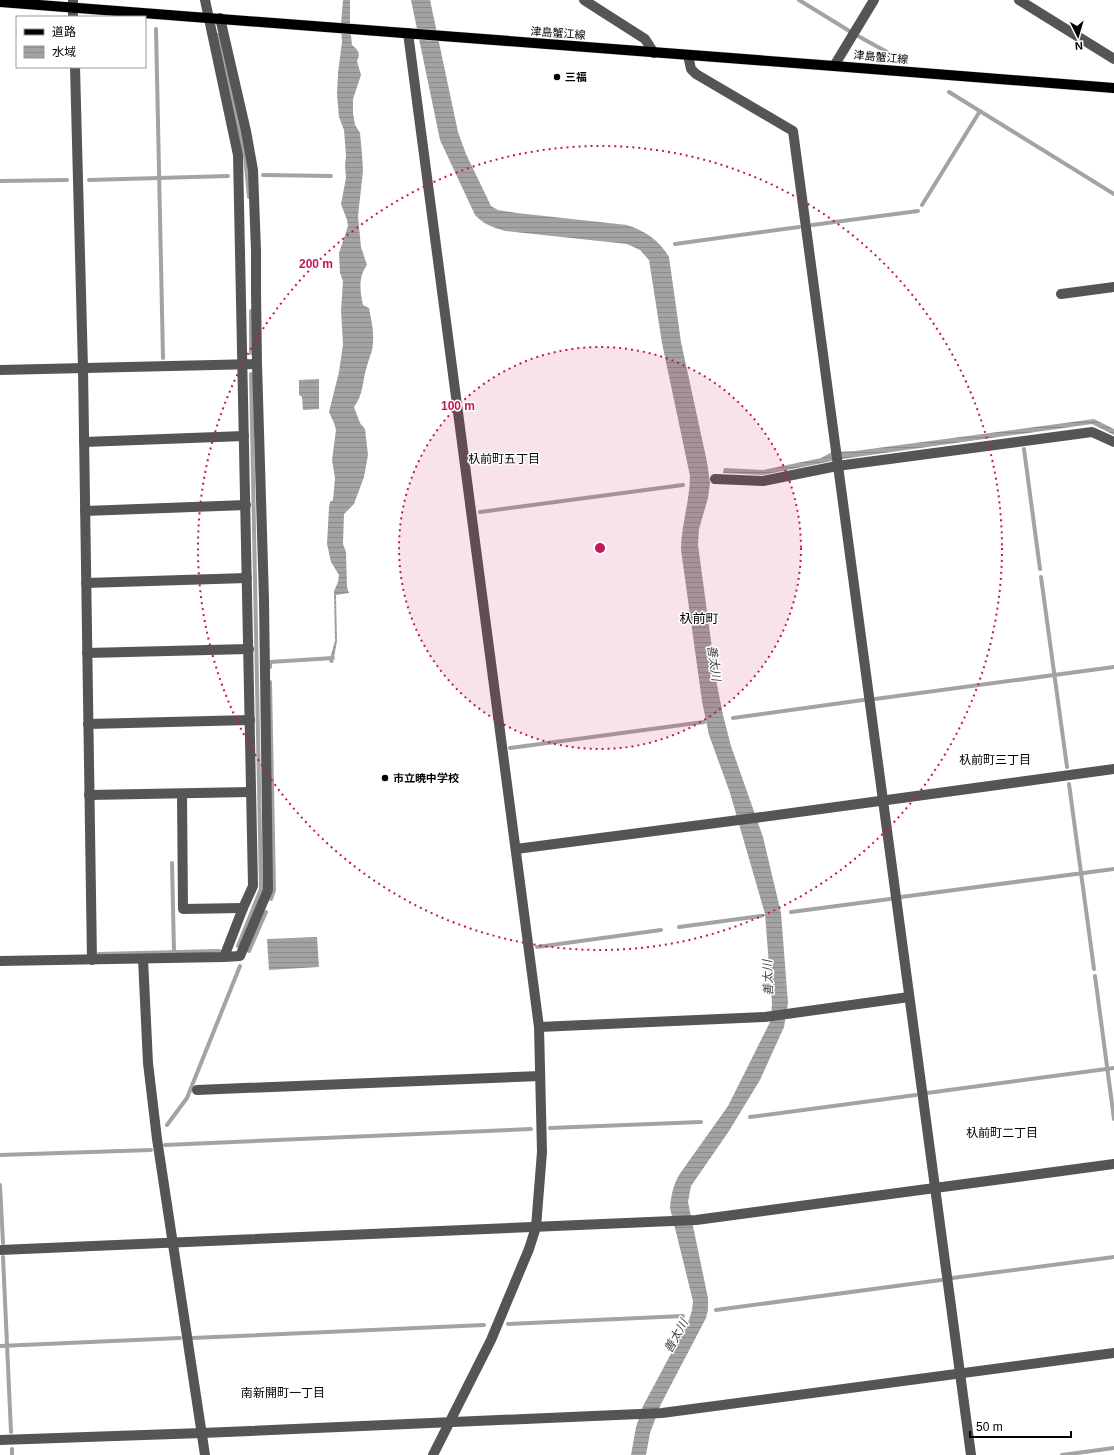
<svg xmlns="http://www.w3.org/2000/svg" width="1114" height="1455" font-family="Arial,'Noto Sans JP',sans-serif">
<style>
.water{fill:url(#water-rules)}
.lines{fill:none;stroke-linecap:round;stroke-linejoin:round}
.stream{stroke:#a3a3a3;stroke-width:4}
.major-casing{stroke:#dbdbdb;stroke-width:11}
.minor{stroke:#555;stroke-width:10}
.major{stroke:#000;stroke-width:10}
.ring{fill:none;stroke:#c2185b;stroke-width:2;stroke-dasharray:2 4}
.poi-dot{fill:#000;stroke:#fff;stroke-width:1.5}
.labels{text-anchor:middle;stroke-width:3;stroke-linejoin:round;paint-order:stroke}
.street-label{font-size:11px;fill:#000;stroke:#fff}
.poi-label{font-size:11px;font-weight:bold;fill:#000;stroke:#fff;text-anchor:start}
.neighbourhood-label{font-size:12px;fill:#000;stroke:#fff}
.water-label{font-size:12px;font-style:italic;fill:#444;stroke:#fff}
.quarter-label{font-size:13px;fill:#000;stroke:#fff}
.centre{fill:#c2185b;stroke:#fff;stroke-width:2}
.ring-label{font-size:12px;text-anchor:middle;font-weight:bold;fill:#c2185b;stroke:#fff;stroke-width:3;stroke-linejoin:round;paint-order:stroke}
</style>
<defs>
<pattern id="water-rules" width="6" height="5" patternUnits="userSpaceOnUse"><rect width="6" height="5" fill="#a3a3a3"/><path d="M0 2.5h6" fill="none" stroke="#8b8b8b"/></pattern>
</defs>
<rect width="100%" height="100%" fill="#fff"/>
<g class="water">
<path d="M343,0H350V25L352,45C358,50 361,53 357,61L361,75L353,99V113L355,125L360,133L362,154L363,171L358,216L361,247L367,265C358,277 360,291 363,305L369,308C371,319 374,331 373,342C373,351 369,358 367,366C362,381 364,394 354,407L360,423L365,429L368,455L364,477L354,504L344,514L343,544L346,552L347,587L349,593L336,595L337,641L333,663L329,662L335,641L334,591L338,582L339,575L331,562L327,544L329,507L330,502L333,500L335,478L332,460L336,430L334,423L329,412L339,372L343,344L341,311L343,281L340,273L339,253L348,226L347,220L341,204L346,178L345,165L346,156L344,130L339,117L337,94L338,73L342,42L341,25Z"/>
<path d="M411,0H430L458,132L466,154L491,206L498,210L517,213L627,225C645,231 659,240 669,257L681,342L707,462L710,483L708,498L699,529L698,545L717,685L723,715L731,746L763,837L781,913L788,1003L784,1027L760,1080L729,1131L691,1186L688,1202L708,1298V1310L706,1318L661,1404L650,1433L646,1455H631L636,1427L643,1406L689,1320L692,1310L693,1301L670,1208C671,1196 673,1186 679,1175L728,1106L771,1020L772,1003L765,914L730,793L709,735L702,701L681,550C681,525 690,501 690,476L662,343L649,260L640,250L627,244L505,231C492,227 485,225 475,215L440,140Z"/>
<path d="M319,379V409L303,410L302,397L299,395V380Z"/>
<path d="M1094,419L1114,429V435L1092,424L842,459L763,475L723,473L724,468L763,470L821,458L832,452L855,451Z"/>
<path d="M317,937L319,967L269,970L267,939Z"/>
</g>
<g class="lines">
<g class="stream">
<path d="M799,0L851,32"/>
<path d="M156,29L163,358"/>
<path d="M218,35L245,155L249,197"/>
<path d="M858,36L887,52"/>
<path d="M949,92L1114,194"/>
<path d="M263,175L331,176"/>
<path d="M89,180L228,176"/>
<path d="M0,181L67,180"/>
<path d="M922,205L980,111"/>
<path d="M812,225L918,211"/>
<path d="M675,244L799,227"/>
<path d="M251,353V311"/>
<path d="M1024,449L1040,569"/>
<path d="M480,512L683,485"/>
<path d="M1041,577L1067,767"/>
<path d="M270,667V662L333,658"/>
<path d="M270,682L274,890L271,899"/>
<path d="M875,699L1114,667"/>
<path d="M733,718L863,700"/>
<path d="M510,748L704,722"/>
<path d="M1069,784L1094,969"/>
<path d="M172,863L174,952"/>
<path d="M901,897L1114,869"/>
<path d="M791,912L890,899"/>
<path d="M679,927L761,916"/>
<path d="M238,946L261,889L251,374"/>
<path d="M537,947L661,930"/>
<path d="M249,951L266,912"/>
<path d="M99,954L219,951"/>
<path d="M1095,976L1114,1119"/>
<path d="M927,1093L1114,1068"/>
<path d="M750,1117L916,1095"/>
<path d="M167,1125L187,1098L240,966"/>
<path d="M550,1128L701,1122"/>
<path d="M165,1145L531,1129"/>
<path d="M0,1155L151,1150"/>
<path d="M0,1185L3,1243"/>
<path d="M3,1257L11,1432"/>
<path d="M952,1278L1114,1257"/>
<path d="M716,1310L941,1280"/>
<path d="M508,1324L683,1316"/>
<path d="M192,1338L484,1325"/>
<path d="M0,1346L180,1338"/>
<path d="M12,1449V1455"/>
<path d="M1062,1455L1114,1448"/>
</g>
<g class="major-casing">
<path id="major" d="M0,2L834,66L1114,88"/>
</g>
<g class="minor">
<path d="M73,0V17"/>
<path d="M584,0L645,39L654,53"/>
<path d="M1019,0L1114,59"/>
<path d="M408,33L539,1027L542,1152L536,1227L529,1249L491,1340L433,1455"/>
<path d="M688,55L691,69L696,74L793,131L971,1455"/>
<path d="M834,66L874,0"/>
<path d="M75,67L83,368L92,960"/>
<path d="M1061,294L1114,287"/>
<path d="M0,370L257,364L256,292V251L253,170L246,131L220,18"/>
<path d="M84,442L244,436"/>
<path d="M715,479L763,481L837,466L1092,432L1114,442"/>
<path d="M85,511L246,505"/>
<path d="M86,583L247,578"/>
<path d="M87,653L249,649"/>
<path d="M88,724L250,720"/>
<path d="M182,794L183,909L243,908"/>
<path d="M89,795L251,792"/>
<path d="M516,849L762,817L1114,769"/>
<path d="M224,957L240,956L268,890L264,600L257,364"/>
<path d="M143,959L148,1063L157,1139L205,1455"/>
<path d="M0,961L224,957L243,908L253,886L238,155L205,0"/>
<path d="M539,1027L765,1017L909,997"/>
<path d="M197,1090L540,1076"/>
<path d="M0,1250L696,1220L1114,1164"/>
<path d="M0,1440L202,1433L662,1413L1114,1353"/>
</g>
<use href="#major" class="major"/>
</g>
<circle cx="600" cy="548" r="201" fill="#c2185b" fill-opacity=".12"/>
<g class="ring">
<circle cx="600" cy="548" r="201"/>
<circle cx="600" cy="548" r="402"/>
</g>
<g class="poi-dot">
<circle cx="557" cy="77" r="4"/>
<circle cx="385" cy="778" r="4"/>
</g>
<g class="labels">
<g class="street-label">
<text transform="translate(558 33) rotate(4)" y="4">津島蟹江線</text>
<text transform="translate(881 57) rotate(5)" y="4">津島蟹江線</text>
</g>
<g class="poi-label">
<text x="565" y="81">三福</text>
<text x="393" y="782">市立暁中学校</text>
</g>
<g class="neighbourhood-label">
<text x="504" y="463">杁前町五丁目</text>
<text x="995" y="764">杁前町三丁目</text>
<text x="1002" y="1137">杁前町二丁目</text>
<text x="283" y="1397">南新開町一丁目</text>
</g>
<g class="water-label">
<text transform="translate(714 663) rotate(82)" y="4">善太川</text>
<text transform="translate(768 978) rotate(-92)" y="4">善太川</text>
<text transform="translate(676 1336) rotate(-61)" y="4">善太川</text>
</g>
<g class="quarter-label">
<text x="699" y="623">杁前町</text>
</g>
</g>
<circle cx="600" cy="548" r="6" class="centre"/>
<g class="ring-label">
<text x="316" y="268">200 m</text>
<text x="458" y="410">100 m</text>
</g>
<rect x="16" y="16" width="130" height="52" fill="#ffffff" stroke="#999999"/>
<rect x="24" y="29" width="20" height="6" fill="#000000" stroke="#999999"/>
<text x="52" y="36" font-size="12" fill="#000000">道路</text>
<rect x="24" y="46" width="20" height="12" fill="url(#water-rules)" stroke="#999999"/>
<text x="52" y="56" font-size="12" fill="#000000">水域</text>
<g transform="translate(1078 36) rotate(175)" stroke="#ffffff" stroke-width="3" paint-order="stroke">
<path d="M0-3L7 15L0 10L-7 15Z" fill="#000000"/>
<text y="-6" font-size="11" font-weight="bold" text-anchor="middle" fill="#000000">N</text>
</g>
<path d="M970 1431v6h101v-6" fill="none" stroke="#000000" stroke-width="2"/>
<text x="976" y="1431" font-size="12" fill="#000000" stroke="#ffffff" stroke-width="3" paint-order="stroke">50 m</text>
</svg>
